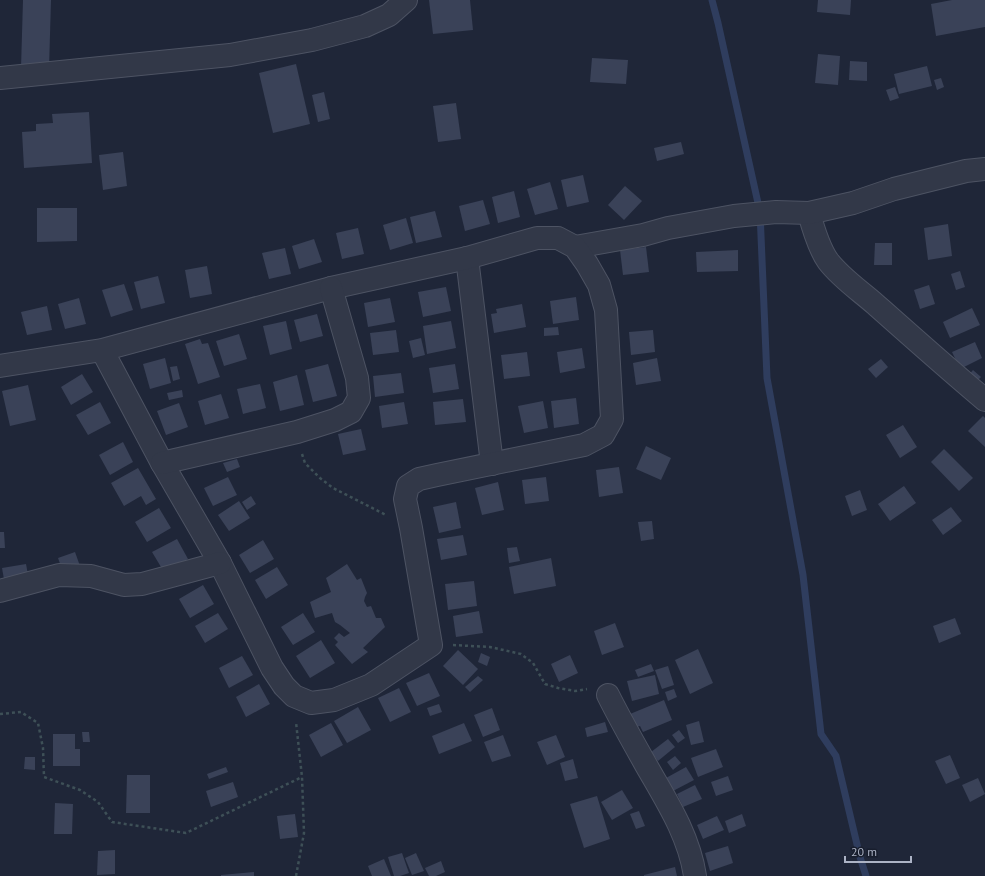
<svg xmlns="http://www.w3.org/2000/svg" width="985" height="876" font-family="'PT Sans',sans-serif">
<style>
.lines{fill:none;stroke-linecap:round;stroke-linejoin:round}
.stream{stroke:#2f3d5e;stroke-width:7}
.building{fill:#3a4258}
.minor-casing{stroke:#4d5363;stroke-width:24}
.path{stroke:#3e5057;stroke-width:2.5;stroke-dasharray:3 3;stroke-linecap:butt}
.minor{stroke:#323848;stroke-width:22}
</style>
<rect width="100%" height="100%" fill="#1f2638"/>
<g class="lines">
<path class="stream" d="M712,0L718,23L760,212L767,378L803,575L821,734L836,756L860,857L866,876"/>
</g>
<g class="building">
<path d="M23,0H51L49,69L21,68Z"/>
<path d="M429,0H470L473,30L433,34Z"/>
<path d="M818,0H851L850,15L817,12Z"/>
<path d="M952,0H985V27L936,36L931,4Z"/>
<path d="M818,54L840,56L838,85L815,83Z"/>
<path d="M592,58L628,60L626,84L590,82Z"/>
<path d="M850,61L867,62V81L849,80Z"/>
<path d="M296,64L310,124L273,133L259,73Z"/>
<path d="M927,66L932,86L899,94L894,74Z"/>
<path d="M941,78L944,87L937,90L934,80Z"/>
<path d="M895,87L899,98L890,101L886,90Z"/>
<path d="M324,92L330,119L318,122L312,95Z"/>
<path d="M456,103L461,139L438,142L433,106Z"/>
<path d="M89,112L92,163L24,168L22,132L36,131V124L53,123L52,114Z"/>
<path d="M681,142L684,154L657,161L654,148Z"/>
<path d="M123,152L127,186L103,190L99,155Z"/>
<path d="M583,175L589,202L567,207L561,180Z"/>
<path d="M550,182L558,209L535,215L527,189Z"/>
<path d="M625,186L642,201L624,220L608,205Z"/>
<path d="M514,191L520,217L498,223L492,197Z"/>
<path d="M483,200L490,224L465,231L459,206Z"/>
<path d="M37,208H77V241L37,242Z"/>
<path d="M435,211L442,237L416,243L410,217Z"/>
<path d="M406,218L413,243L390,250L383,225Z"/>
<path d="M948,224L952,256L928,260L924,228Z"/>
<path d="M358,228L364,254L342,259L336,233Z"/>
<path d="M314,239L322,262L299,269L292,246Z"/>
<path d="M875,243H892V265H874Z"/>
<path d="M646,247L649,272L623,275L620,250Z"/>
<path d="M285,248L291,274L269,279L262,253Z"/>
<path d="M738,250V271L697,272L696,252Z"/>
<path d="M207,266L212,294L190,298L185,270Z"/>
<path d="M960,271L965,287L956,290L951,274Z"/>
<path d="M158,276L165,303L141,309L134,282Z"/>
<path d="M124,284L133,310L111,317L102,290Z"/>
<path d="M929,285L935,304L920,309L914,290Z"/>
<path d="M446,287L451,311L423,317L418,292Z"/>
<path d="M576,297L579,320L553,324L550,301Z"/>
<path d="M79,298L86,324L65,329L58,304Z"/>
<path d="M390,298L395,322L368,327L364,303Z"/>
<path d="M522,304L526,327L494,333L491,314L497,313L496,309Z"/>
<path d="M47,306L52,330L27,335L21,312Z"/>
<path d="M972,308L980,325L950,338L943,322Z"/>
<path d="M317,314L323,336L300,342L294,320Z"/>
<path d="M286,321L292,349L270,355L263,326Z"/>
<path d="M451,321L456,348L427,354L423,326Z"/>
<path d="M558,327L559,335L544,336V328Z"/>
<path d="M396,330L399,352L373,355L370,333Z"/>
<path d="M653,330L655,352L631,355L629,332Z"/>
<path d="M239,334L247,359L224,366L216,341Z"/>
<path d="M421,338L425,355L413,358L409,341Z"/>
<path d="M200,339L202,344L208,343L220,377L198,384L185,344Z"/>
<path d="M975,342L982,358L960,369L952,352Z"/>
<path d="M582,348L585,368L560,373L557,352Z"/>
<path d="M527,352L530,376L504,379L501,355Z"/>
<path d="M165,358L171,383L150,389L143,364Z"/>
<path d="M657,358L661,381L636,385L633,363Z"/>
<path d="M881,359L888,367L876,378L868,369Z"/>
<path d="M328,364L337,396L313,402L305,370Z"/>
<path d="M455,364L459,389L433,393L429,368Z"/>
<path d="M177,366L180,379L173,381L170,367Z"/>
<path d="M973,370L981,377L975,383L968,376Z"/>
<path d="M401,373L404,393L375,397L373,376Z"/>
<path d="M82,374L93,392L71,405L61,387Z"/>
<path d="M297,375L304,405L280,411L273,382Z"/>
<path d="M260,384L266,408L243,414L237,389Z"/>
<path d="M28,385L36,420L10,426L2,391Z"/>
<path d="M182,390L183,397L169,400L167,393Z"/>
<path d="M221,394L229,418L205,425L198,401Z"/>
<path d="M576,398L579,424L554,428L551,401Z"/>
<path d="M463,399L466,422L435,425L433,402Z"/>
<path d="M543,401L548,428L524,433L518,406Z"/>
<path d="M100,402L111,423L88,435L76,415Z"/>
<path d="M404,402L408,424L382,428L379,406Z"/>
<path d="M179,403L188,427L166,435L157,411Z"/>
<path d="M983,416L985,418V447L968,431Z"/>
<path d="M903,425L917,447L900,458L886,435Z"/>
<path d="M361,429L366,450L343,455L338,434Z"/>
<path d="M123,442L133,462L110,475L99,455Z"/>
<path d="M646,446L671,458L661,480L636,469Z"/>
<path d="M944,449L973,478L959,491L931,462Z"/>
<path d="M237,459L240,467L227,472L223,463Z"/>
<path d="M619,467L623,493L599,497L596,470Z"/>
<path d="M138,468L156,499L146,505L141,496L124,506L111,483Z"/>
<path d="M228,477L237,495L213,506L204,488Z"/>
<path d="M546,477L549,501L525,504L522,480Z"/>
<path d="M498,482L504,510L482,515L475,488Z"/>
<path d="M904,486L916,503L890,521L878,504Z"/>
<path d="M860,490L867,510L852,516L845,496Z"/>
<path d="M251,496L256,504L247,510L242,502Z"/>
<path d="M239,501L250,518L229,531L218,515Z"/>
<path d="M456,502L461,528L439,533L433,507Z"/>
<path d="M951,507L962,521L943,535L932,520Z"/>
<path d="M159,508L171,528L147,542L135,522Z"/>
<path d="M652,521L654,539L641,541L638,522Z"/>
<path d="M0,532H4L5,548H0Z"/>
<path d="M463,535L467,555L441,560L437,539Z"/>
<path d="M177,539L188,559L164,572L152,552Z"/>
<path d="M263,540L274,559L250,573L239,555Z"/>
<path d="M517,547L520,561L509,563L507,548Z"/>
<path d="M75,552L80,566L63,572L58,558Z"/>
<path d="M551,558L556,586L514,594L509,567Z"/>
<path d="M26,564L29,580L5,585L2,568Z"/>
<path d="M347,564L357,580L361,578L367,593L365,597L364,601L367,607L371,606L376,618H381L385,627L363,648L368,652L352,664L335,645L338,642L334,638L339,633L344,637L350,633L340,625L335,622L332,613L315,618L310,602L331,592L326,578Z"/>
<path d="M277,567L288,585L266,599L255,580Z"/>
<path d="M474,581L477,606L448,610L445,584Z"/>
<path d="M203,585L214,604L190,618L179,599Z"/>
<path d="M479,611L483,633L456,637L453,616Z"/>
<path d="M218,613L228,629L205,643L195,626Z"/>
<path d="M303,613L315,632L293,645L281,627Z"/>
<path d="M955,618L961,634L939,643L933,626Z"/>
<path d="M615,623L624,647L602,655L594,631Z"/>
<path d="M321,640L335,663L310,678L296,656Z"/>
<path d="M698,649L713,683L690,694L675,660Z"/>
<path d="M458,650L478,669L463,685L443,666Z"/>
<path d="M481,653L490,657L487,666L478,662Z"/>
<path d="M570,655L578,673L559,682L551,664Z"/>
<path d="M242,656L253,675L229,688L219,668Z"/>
<path d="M651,664L654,671L638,677L635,670Z"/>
<path d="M668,666L674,685L662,689L655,670Z"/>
<path d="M429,673L440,696L417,706L406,683Z"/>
<path d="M655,675L659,694L632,701L627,681Z"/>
<path d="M478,676L483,680L470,692L465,687Z"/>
<path d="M259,684L270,704L246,717L236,697Z"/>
<path d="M399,688L411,712L390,722L378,698Z"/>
<path d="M674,689L677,697L668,701L665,692Z"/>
<path d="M664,700L672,720L643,732L640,726L636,727L630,714Z"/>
<path d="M439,704L442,712L430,716L427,708Z"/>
<path d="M358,707L371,730L347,743L334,721Z"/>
<path d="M492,708L500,730L483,737L474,715Z"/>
<path d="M699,721L704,742L691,745L686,725Z"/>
<path d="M605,722L608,732L587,737L585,728Z"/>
<path d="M331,723L343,745L321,757L309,735Z"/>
<path d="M464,723L472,741L439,754L432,736Z"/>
<path d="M679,730L685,738L678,743L672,735Z"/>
<path d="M82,732H89L90,742H83Z"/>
<path d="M53,734H75V749H80V766H53Z"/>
<path d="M503,735L511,756L492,762L484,742Z"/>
<path d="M556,735L565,757L547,765L537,742Z"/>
<path d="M668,739L675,747L658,761L651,752Z"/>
<path d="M716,749L723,767L698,777L691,758Z"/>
<path d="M950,755L960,778L946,784L935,761Z"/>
<path d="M675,756L681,763L673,770L667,762Z"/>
<path d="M25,757H35V770L24,769Z"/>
<path d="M573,759L578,778L565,781L560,763Z"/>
<path d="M226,767L228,772L209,779L207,774Z"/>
<path d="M686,767L694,780L673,791L666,778Z"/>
<path d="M127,775H150V813H126Z"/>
<path d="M728,776L733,790L716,796L711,782Z"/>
<path d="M978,778L985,794L970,802L962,785Z"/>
<path d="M233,782L238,797L211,807L206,791Z"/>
<path d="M695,785L702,799L683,807L677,794Z"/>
<path d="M622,790L633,808L612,820L601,802Z"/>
<path d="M597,796L610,839L584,848L570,804Z"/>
<path d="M55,803L73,804L72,834H54Z"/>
<path d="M639,811L645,826L636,829L630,814Z"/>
<path d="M295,814L298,837L280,839L277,816Z"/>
<path d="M742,814L746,826L729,833L725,821Z"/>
<path d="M717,816L724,830L703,839L697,825Z"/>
<path d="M728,846L733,863L710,871L705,853Z"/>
<path d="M115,850V874L97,875L98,851Z"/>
<path d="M402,853L409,873L400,876H394L388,857Z"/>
<path d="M416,853L424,871L412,875L405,858Z"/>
<path d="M384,859L391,876H372L368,866Z"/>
<path d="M441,861L445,872L436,876H429L425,868Z"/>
<path d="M675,867L677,876H644V875Z"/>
<path d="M254,872V876H221V875Z"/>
</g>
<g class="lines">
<g class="minor-casing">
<g id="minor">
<path d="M0,78L230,55L312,40L365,26L389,15L406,0"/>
<path d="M809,213C813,228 819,248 828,261C841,278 859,290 875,304C911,336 948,369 985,400"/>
<path d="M575,247L643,235L668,228L734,216L776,212L809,213L853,203L894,189L966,171L985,169"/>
<path d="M467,258L492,464"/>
<path d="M0,366L102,350L331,288L467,258L537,238H558L575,247L587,264L599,285L606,310L612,419L603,435L584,445L437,475L419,479L408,486L405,499L411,528L431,645L371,685L334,700L311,703L294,696L284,686L272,668L220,563L162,463L102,350"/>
<path d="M162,463L297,432L335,420L351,412L359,398L357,378L331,288"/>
<path d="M0,591L59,575L91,576L124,585L142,584L220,563"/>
<path d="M608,695C620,719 633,742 646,765C666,800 689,835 695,876"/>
</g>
</g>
<g class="path">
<path d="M302,454L305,463L320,478L333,488L386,515"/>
<path d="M453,645L490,647L521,654L533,663L545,684L558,688L575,691L587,689"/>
<path d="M0,714L21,712L38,723L43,748L44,777L80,790L98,802L112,822L186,833L302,777"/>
<path d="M296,876L304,833L302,777L296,722"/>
</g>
<use href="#minor" class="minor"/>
</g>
<path d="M845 856v6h66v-6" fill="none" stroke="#acb3c5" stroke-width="2"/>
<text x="851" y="856" font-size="12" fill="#acb3c5" stroke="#181e2d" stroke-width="3" paint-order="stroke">20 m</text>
</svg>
